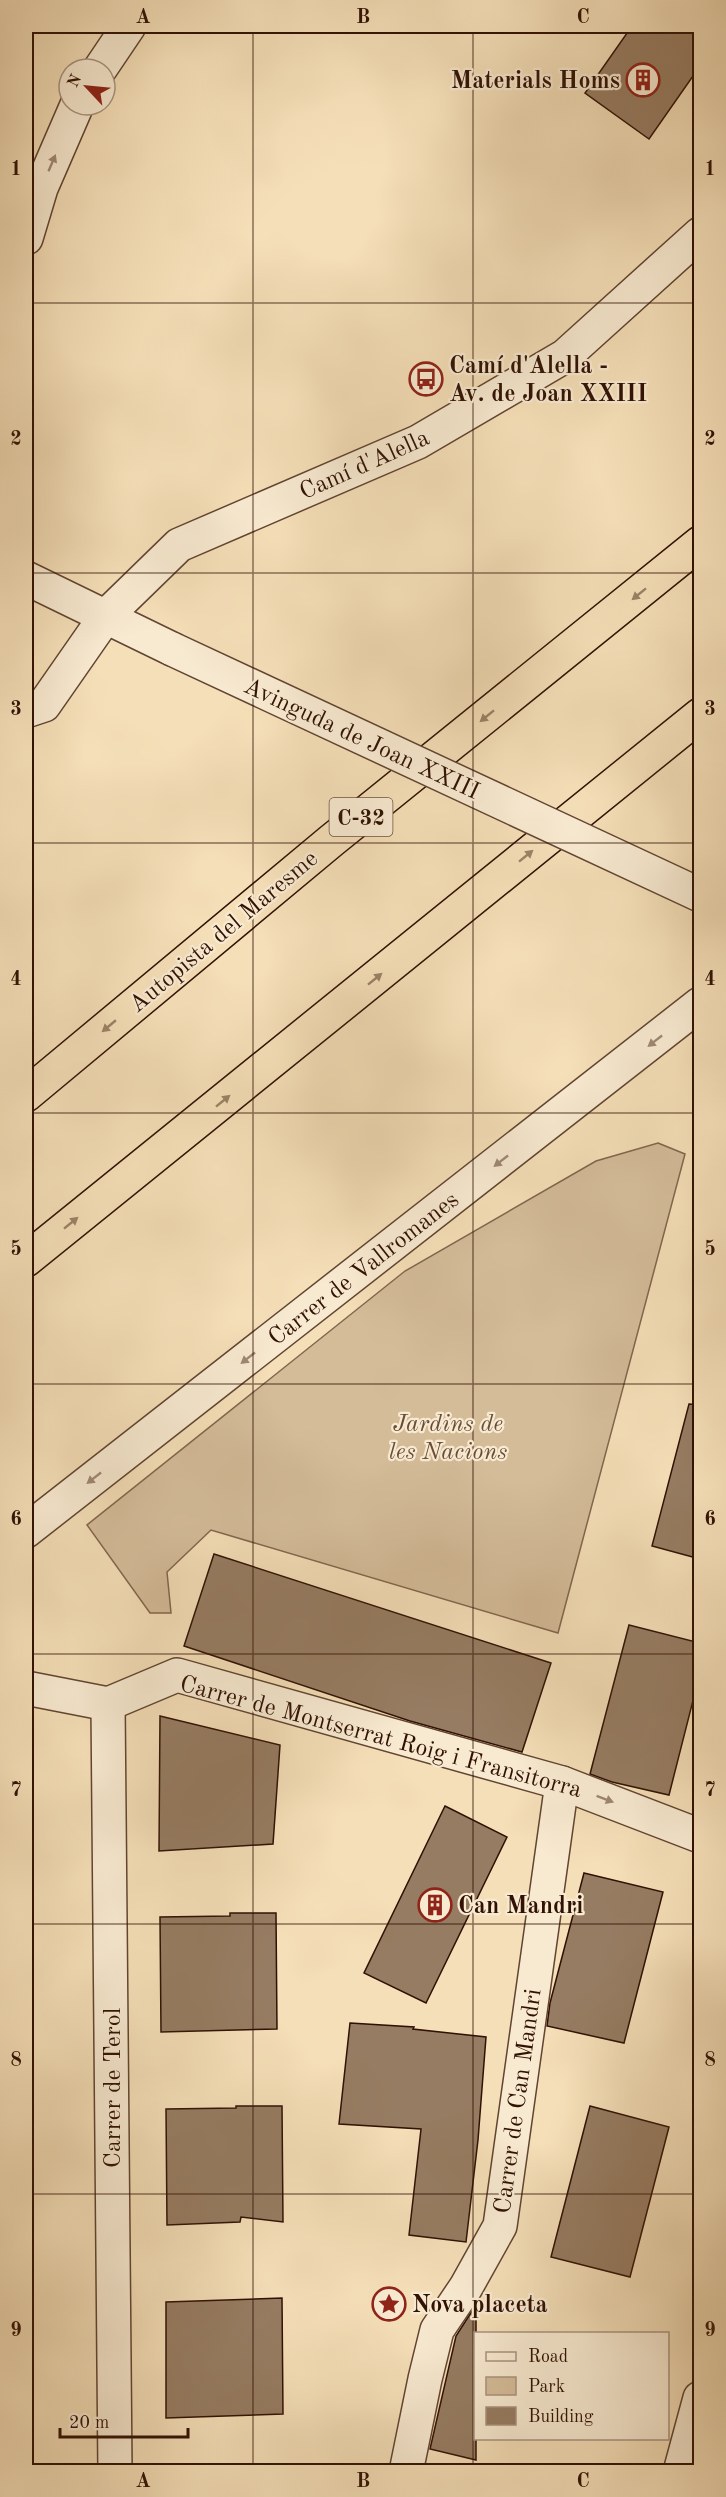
<svg xmlns="http://www.w3.org/2000/svg" width="726" height="2497" font-family="'Old Standard TT',serif">
<style>
.green{fill:#d4bc99;stroke:#82664e;stroke-width:1.5}
.building{fill:#967c62;stroke:#301104;stroke-width:1.5}
.lines{fill:none;stroke-linecap:round;stroke-linejoin:round}
.minor-casing{stroke:#614431;stroke-width:36}
.highway-casing{stroke:#301104;stroke-width:36}
.minor{stroke:#f8ead1;stroke-width:33}
.highway{stroke:#f5dfb8;stroke-width:33}
.minor-bridge-casing{stroke:#614431;stroke-width:36;stroke-linecap:butt}
.minor-bridge{stroke:#f8ead1;stroke-width:33}
.oneway{fill:#9e8875}
.oneway2{fill:#9c8267}
.grid{fill:none;stroke:#301104;stroke-width:1.5;stroke-opacity:0.55}
.labels{text-anchor:middle;stroke-width:4.5;stroke-linejoin:round;paint-order:stroke}
.shield{fill:#f8ead1;stroke:#6c5242;stroke-width:1.5}
.shield-label{font-size:22px;font-weight:bold;fill:#301104}
.poi-label{font-size:24px;font-weight:bold;fill:#301104;stroke:#f8ead1;text-anchor:start}
.street-label{font-size:24px;fill:#301104;stroke:#f8ead1}
.park-label{font-size:24px;font-style:italic;fill:#694d38;stroke:#f8ead1}
.neatline{fill:none;stroke:#301104;stroke-width:2}
.grid-label{font-size:20px;text-anchor:middle;font-weight:bold;fill:#301104}
</style>
<rect width="100%" height="100%" fill="#f5dfb8"/>
<filter id="stains"><feTurbulence type="fractalNoise" baseFrequency=".00333" numOctaves="4"/><feColorMatrix values="0 0 0 0 .2 0 0 0 0 .09 0 0 0 0 .02 0 0 0 .5 -.17"/></filter>
<radialGradient id="worn" r=".72"><stop offset=".6" stop-color="#630" stop-opacity="0"/><stop offset="1" stop-color="#630" stop-opacity=".3"/></radialGradient>
<path class="green" d="M658,1143L685,1154L558,1633L211,1530L167,1572L171,1613H150L87,1525L405,1271L596,1161Z"/>
<g class="building">
<path d="M632,26H700V66L649,139L585,93Z"/>
<path d="M689,1404L700,1405V1559L652,1546Z"/>
<path d="M214,1554L551,1663L522,1752L410,1721L184,1646Z"/>
<path d="M629,1625L700,1643V1673L669,1795L612,1782L590,1774Z"/>
<path d="M160,1716L280,1745L273,1844L159,1851Z"/>
<path d="M445,1806L507,1837L426,2003L364,1973Z"/>
<path d="M584,1873L663,1892L624,2043L547,2026L550,2003Z"/>
<path d="M230,1913H276L277,2029L161,2032L160,1917L230,1916Z"/>
<path d="M350,2023L414,2027L413,2029L486,2037L478,2140L466,2242L409,2235L421,2129L339,2124Z"/>
<path d="M236,2106H282L283,2222L241,2217L240,2222L167,2225L166,2109L236,2108Z"/>
<path d="M590,2106L669,2127L630,2277L551,2257Z"/>
<path d="M282,2298L283,2414L166,2418V2302Z"/>
<path d="M474,2308H476V2460L430,2449L456,2336Z"/>
</g>
<g class="lines">
<g class="minor-casing">
<g id="minor">
<path d="M100,69L129,26"/>
<path d="M26,238L41,188L77,105"/>
<path d="M26,578L172,649"/>
<path d="M26,711L44,705L106,616L179,545L418,442L565,356L700,234"/>
<path d="M26,1531L700,1004"/>
<path d="M26,1688L108,1704L177,1675L562,1783L700,1836"/>
<path d="M108,1704L115,2472"/>
<path d="M406,2472L425,2379L437,2330L466,2287L500,2226L562,1783"/>
<path d="M680,2472L700,2398"/>
</g>
</g>
<g class="highway-casing">
<g id="highway">
<path d="M26,1095L331,841L700,543"/>
<path d="M26,1260L700,715"/>
</g>
</g>
<use href="#minor" class="minor"/>
<use href="#highway" class="highway"/>
<g class="minor-bridge-casing">
<path id="minor-bridge" d="M172,649L700,895"/>
</g>
<use href="#minor-bridge" class="minor-bridge"/>
</g>
<defs><path id="oneway-solid" d="M-6-.8H1V-3.2L6.5 0L1 3.2V.8H-6Z" transform="scale(1.5)"/></defs>
<g class="oneway">
<use href="#oneway-solid" transform="translate(52 163) rotate(-67)"/>
<use href="#oneway-solid" transform="translate(655 1041) rotate(142)"/>
<use href="#oneway-solid" transform="translate(501 1161) rotate(142)"/>
<use href="#oneway-solid" transform="translate(248 1358) rotate(142)"/>
<use href="#oneway-solid" transform="translate(94 1478) rotate(142)"/>
<use href="#oneway-solid" transform="translate(605 1799) rotate(21)"/>
</g>
<g class="oneway2">
<use href="#oneway-solid" transform="translate(639 594) rotate(141)"/>
<use href="#oneway-solid" transform="translate(487 716) rotate(141)"/>
<use href="#oneway-solid" transform="translate(526 856) rotate(-39)"/>
<use href="#oneway-solid" transform="translate(375 979) rotate(-39)"/>
<use href="#oneway-solid" transform="translate(109 1026) rotate(140)"/>
<use href="#oneway-solid" transform="translate(223 1101) rotate(-39)"/>
<use href="#oneway-solid" transform="translate(71 1223) rotate(-39)"/>
</g>
<path class="grid" d="M253,26V2472M473,26V2472M26,303H700M26,573H700M26,843H700M26,1113H700M26,1384H700M26,1654H700M26,1924H700M26,2194H700"/>
<defs>
<g id="building-ring" transform="scale(1.725)"><circle r="9.5" fill="#f8ead1" stroke="#8f2418" stroke-width="1.5"/><path d="M-4-6H4V6H1V3H-1V6H-4ZM-2.5-4.3h1.7v1.8h-1.7ZM.8-4.3h1.7v1.8H.8ZM-2.5-1h1.7V.8h-1.7ZM.8-1h1.7V.8H.8Z" fill="#8f2418"/></g>
<g id="bus-ring" transform="scale(1.725)"><circle r="9.5" fill="#f8ead1" stroke="#8f2418" stroke-width="1.5"/><path d="M-5-6H5V4H4V6H2V4H-2V6H-4V4H-5ZM-3.5-4V0h7V-4ZM-3.5 1.2v1.5H-2V1.2ZM2 1.2v1.5H3.5V1.2Z" fill="#8f2418"/></g>
<g id="sight-ring" transform="scale(1.725)"><circle r="9.5" fill="#f8ead1" stroke="#8f2418" stroke-width="1.5"/><path d="M0-6L1.8-2.2L6-1.7L2.9 1.2L3.7 5.4L0 3.3L-3.7 5.4L-2.9 1.2L-6-1.7L-1.8-2.2Z" fill="#8f2418"/></g>
</defs>
<g fill-rule="evenodd">
<use href="#building-ring" x="643" y="80"/>
<use href="#bus-ring" x="426" y="379"/>
<use href="#building-ring" x="435" y="1905"/>
<use href="#sight-ring" x="389" y="2304"/>
</g>
<g class="labels">
<rect class="shield" x="329.5" y="798" width="63" height="38" rx="4.5"/>
<g class="shield-label">
<text x="361" y="825">C-32</text>
</g>
<g class="poi-label">
<text x="620" y="88" text-anchor="end">Materials Homs</text>
<text x="449" y="373">Camí d'Alella -<tspan x="449" dy="28">Av. de Joan XXIII</tspan></text>
<text x="458" y="1913">Can Mandri</text>
<text x="412" y="2312">Nova placeta</text>
</g>
<g class="street-label">
<text transform="translate(364 464) rotate(-24)" y="8">Camí d'Alella</text>
<text transform="translate(362 738) rotate(25)" y="8">Avinguda de Joan XXIII</text>
<text transform="translate(223 931) rotate(-40)" y="8">Autopista del Maresme</text>
<text transform="translate(363 1268) rotate(-38)" y="8">Carrer de Vallromanes</text>
<text transform="translate(381 1736) rotate(15)" y="8">Carrer de Montserrat Roig i Fransitorra</text>
<text transform="translate(112 2088) rotate(-90)" y="8">Carrer de Terol</text>
<text transform="translate(517 2101) rotate(-82)" y="8">Carrer de Can Mandri</text>
</g>
<g class="park-label">
<text x="448" y="1431">Jardins de<tspan x="448" dy="28">les Nacions</tspan></text>
</g>
</g>
<rect width="726" height="2497" fill="none" stroke="#f5dfb8" stroke-width="66"/>
<rect x="474" y="2332" width="195" height="108" fill="#f8ead1" stroke="#a8937f" stroke-width="1.5"/>
<rect x="486" y="2352" width="30" height="9" fill="#f8ead1" stroke="#a8937f" stroke-width="1.5"/>
<text x="528" y="2362" font-size="18" fill="#301104">Road</text>
<rect x="486" y="2377" width="30" height="18" fill="#d4bc99" stroke="#a8937f" stroke-width="1.5"/>
<text x="528" y="2392" font-size="18" fill="#301104">Park</text>
<rect x="486" y="2407" width="30" height="18" fill="#967c62" stroke="#a8937f" stroke-width="1.5"/>
<text x="528" y="2422" font-size="18" fill="#301104">Building</text>
<g transform="translate(87 87) rotate(296)"><circle r="28" fill="#f8ead1" stroke="#a8937f" stroke-width="1.5"/>
<path d="M0-4.5L10 22L0 15L-10 22Z" fill="#8f2418"/>
<text y="-9" font-size="16" font-weight="bold" text-anchor="middle" fill="#301104">N</text>
</g>
<path d="M60 2428v9h128v-9" fill="none" stroke="#301104" stroke-width="3"/>
<text x="69" y="2428" font-size="18" fill="#301104" stroke="#f8ead1" stroke-width="4.5" paint-order="stroke">20 m</text>
<rect x="33" y="33" width="660" height="2431" class="neatline"/>
<g class="grid-label">
<text x="143" y="23">A</text>
<text x="363" y="23">B</text>
<text x="583" y="23">C</text>
<text x="16" y="175">1</text>
<text x="710" y="175">1</text>
<text x="16" y="445">2</text>
<text x="710" y="445">2</text>
<text x="16" y="715">3</text>
<text x="710" y="715">3</text>
<text x="16" y="985">4</text>
<text x="710" y="985">4</text>
<text x="16" y="1255">5</text>
<text x="710" y="1255">5</text>
<text x="16" y="1525">6</text>
<text x="710" y="1525">6</text>
<text x="16" y="1796">7</text>
<text x="710" y="1796">7</text>
<text x="16" y="2066">8</text>
<text x="710" y="2066">8</text>
<text x="16" y="2336">9</text>
<text x="710" y="2336">9</text>
<text x="143" y="2487">A</text>
<text x="363" y="2487">B</text>
<text x="583" y="2487">C</text>
</g>
<rect width="100%" height="100%" filter="url(#stains)"/>
<rect width="100%" height="100%" fill="url(#worn)"/>
</svg>
